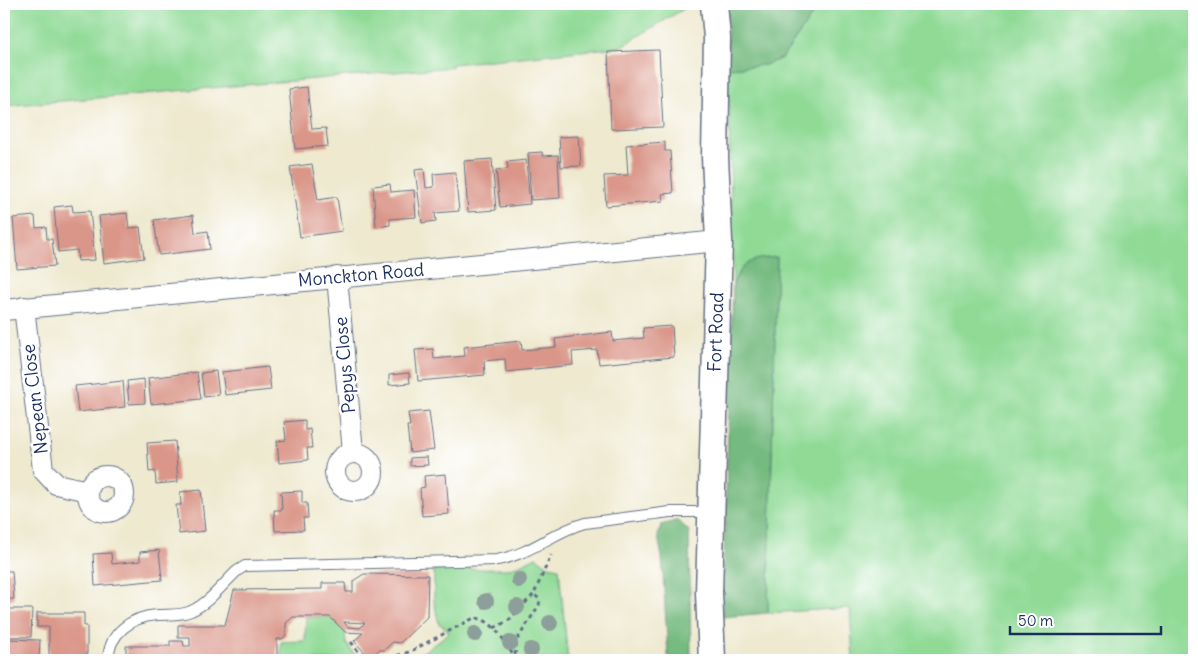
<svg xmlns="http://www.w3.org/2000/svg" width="1198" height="664" font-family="Delius,sans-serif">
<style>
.green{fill:#90da96;stroke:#56847a}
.forest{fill:#74ba7f;stroke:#48746e}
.building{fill:#da9689;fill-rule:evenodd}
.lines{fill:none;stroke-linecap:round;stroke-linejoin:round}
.service-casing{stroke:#657086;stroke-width:12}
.minor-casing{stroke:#657086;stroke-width:22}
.tertiary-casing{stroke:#657086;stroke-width:29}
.path{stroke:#657086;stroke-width:3;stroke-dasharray:4 4;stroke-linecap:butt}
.service{stroke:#fff;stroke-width:10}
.minor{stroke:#fff;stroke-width:20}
.tertiary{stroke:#fff;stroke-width:26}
.tree{fill:#8d9f9a}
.labels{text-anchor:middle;stroke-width:5;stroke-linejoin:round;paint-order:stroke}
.street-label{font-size:18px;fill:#1b2f5e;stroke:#fff}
</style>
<rect width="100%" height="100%" fill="#fff"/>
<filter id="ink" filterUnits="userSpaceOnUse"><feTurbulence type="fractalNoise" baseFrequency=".02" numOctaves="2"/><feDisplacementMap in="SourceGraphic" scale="10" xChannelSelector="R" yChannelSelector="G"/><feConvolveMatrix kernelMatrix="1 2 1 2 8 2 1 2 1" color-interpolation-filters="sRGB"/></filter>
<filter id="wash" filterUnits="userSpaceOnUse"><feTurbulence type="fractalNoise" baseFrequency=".0096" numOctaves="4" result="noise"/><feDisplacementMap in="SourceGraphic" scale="20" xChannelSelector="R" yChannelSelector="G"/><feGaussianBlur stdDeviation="1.12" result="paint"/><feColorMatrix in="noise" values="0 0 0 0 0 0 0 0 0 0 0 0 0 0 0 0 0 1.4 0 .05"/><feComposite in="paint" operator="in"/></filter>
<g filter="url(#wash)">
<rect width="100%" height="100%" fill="#eee9cf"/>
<g class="green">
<path d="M4,4H692L620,47L452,64V67L4,106Z"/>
<path d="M820,4H1194V660H853L850,608L768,613L777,257L737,275L733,285L728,68L765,65L782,58Z"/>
<path d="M536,557L549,566L559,568L568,660H396L423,652L449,633L445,627L439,624L434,601V569H507L520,565Z"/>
<path d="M306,617H330L345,632L346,643L359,660H281V642L305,641Z"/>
</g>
<g class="forest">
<path d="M727,4H820L782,58L765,65L728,68Z"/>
<path d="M777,257L768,613L722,617L733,285C743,260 752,259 777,257Z"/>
<path d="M678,520L689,531L691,660H674L668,656L662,557L658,536L661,525Z"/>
</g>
<g id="blocks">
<g class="building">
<path d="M659,50L663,127L611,129L608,52Z"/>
<path d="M307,87L312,129L326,128L328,146L295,149L289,89Z"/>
<path d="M579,136L581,166L561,167L559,137Z"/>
<path d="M665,142V151H670L673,193L662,194L663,201L606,206L604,176L628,175L626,145Z"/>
<path d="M542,152L543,156L558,155L560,198L531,200L528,153Z"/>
<path d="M492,159L496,210L468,212L464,161Z"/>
<path d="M526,160L530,204L500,207L496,170L508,169L507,162Z"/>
<path d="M312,164L318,200L337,197L342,231L300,237L290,167Z"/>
<path d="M424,169L426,188L434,187L433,174L455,172L459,211L435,213L436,221L422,223L415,170Z"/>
<path d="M390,184L391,192L414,190L416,217L390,219V225L376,227L373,186Z"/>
<path d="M72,205L73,212L90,211L95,260L78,261L77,250L58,252L54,207Z"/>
<path d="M127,213L129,228L140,227L144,258L104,263L99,216Z"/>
<path d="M193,215L195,233L208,231L210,249L159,255L154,220Z"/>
<path d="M35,216L36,228L46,227L47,239H52L55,266L17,269L13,218Z"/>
<path d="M672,326L674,357L599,364L597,350L572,352L573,365L506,372L505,359L484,361L485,375L418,381L415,350L433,349L434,359L465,356L464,347L521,341L522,350L556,347L555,339L612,332L613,341L644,338L643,328Z"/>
<path d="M268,367L271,390L225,395L222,372Z"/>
<path d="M216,371L219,395L204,397L201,373Z"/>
<path d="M197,372L201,399L151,404L148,378Z"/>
<path d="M409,373L410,383L389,385V375Z"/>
<path d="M144,379L145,403L129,404L127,381Z"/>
<path d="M123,381L125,407L78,412L75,386Z"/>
<path d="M429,411L434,450L410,453L407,426H410L408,413Z"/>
<path d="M305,420V430L310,429L312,448H307L308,460L279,463L277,441L286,440L284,422Z"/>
<path d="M175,441L178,482L156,484L155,471L149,472L147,443Z"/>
<path d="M427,457L428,465L410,466V458Z"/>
<path d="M446,474L449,514L422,516L420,488L425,487L424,476Z"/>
<path d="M201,490L205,531L179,534L176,505H181L180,492Z"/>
<path d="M302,491V503H307L308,518H303L304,530L275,531L274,510H282L281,492Z"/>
<path d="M159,550L162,580L95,586L93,554L111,553L112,564L140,561V552Z"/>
<path d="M4,571H12L14,599H4Z"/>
<path d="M364,574L428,575L427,617L400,643L393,642L384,650H379L373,655H367L354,641L363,633L345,632L330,617H293L286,623V635L282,639H277V660H126V646H170V641H183L184,646H190V637H178V625H225L234,590L322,589V583H345L346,592H353V581ZM344,622L365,623L360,628L348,627Z"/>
<path d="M4,609H32L31,637H4Z"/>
<path d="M37,613H84V626H87V660H49V627H37Z"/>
<path d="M4,639L40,640L39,660H4Z"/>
</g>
</g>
</g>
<g filter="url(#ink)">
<use href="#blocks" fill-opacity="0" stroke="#657086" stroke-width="1"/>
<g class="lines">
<g class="service-casing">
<path id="service" d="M108,660C109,633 131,617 157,615C168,614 181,616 191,611C209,603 223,584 237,571L245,566L497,560C532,554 554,531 585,523L670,512H711"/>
</g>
<g class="minor-casing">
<g id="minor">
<path d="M337,277L353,452"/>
<path d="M24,307L43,470L56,484L88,491"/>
<path d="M4,310L719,241"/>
<circle cx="354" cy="472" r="19"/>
<circle cx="106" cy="494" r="18"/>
</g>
</g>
<g class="tertiary-casing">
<path id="tertiary" d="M712,660L709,593L719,241L715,157L717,38L714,4"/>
</g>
<g class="path">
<path d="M494,628L508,621L534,594"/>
<path d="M351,642L365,660"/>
<path d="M515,655L517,640L539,605L540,600L534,594L551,555"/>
<path d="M382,660L409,652L474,618C494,618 507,646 516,660"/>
</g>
<use href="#service" class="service"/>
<use href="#minor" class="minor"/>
<use href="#tertiary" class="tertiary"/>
</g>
<g class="tree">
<circle cx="519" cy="580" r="8"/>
<circle cx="486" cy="601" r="8"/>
<circle cx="517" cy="607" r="8"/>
<circle cx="550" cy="623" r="8"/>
<circle cx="475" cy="634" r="8"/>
<circle cx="510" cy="643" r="8"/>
<circle cx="531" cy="650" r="8"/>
</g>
</g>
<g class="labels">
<g class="street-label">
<text transform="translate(361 275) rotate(-5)" y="6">Monckton Road</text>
<text transform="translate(716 332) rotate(-88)" y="6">Fort Road</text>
<text transform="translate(345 365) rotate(-95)" y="6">Pepys Close</text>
<text transform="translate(35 399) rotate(-97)" y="6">Nepean Close</text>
</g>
</g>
<rect width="1198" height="664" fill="none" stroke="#fff" stroke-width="20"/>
<path d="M1010 626v8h151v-8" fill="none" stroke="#1b2f5e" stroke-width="2.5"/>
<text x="1018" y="626" font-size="15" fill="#1b2f5e" stroke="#ffffff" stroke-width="4" paint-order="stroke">50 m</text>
</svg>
